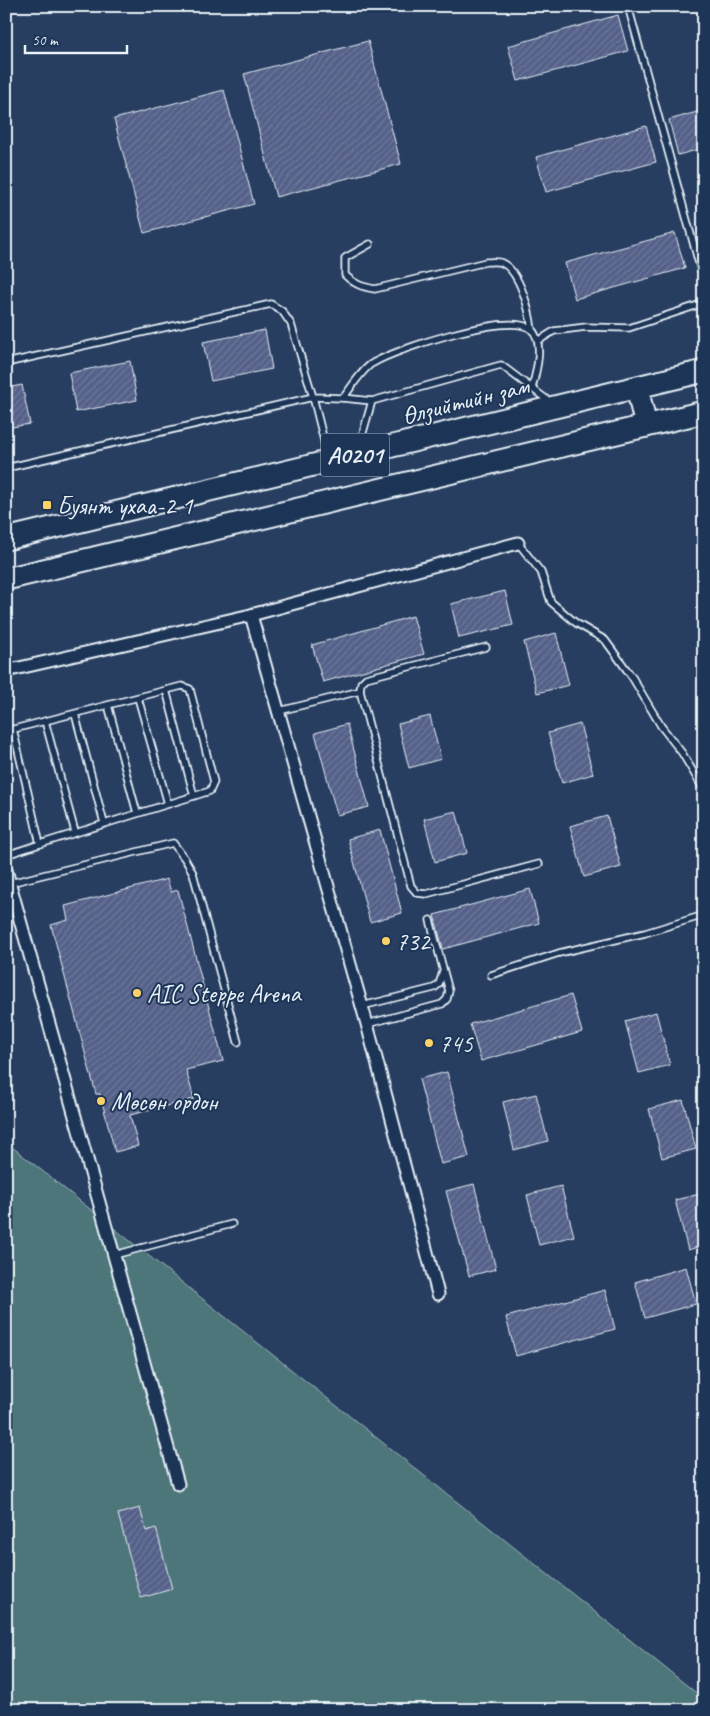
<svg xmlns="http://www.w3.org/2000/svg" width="710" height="1716" font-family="Caveat,sans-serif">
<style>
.green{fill:#4e767a;stroke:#9bb4b9}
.building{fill:url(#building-hatch);stroke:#e8f1f8}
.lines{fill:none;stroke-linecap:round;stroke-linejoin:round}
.lane-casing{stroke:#e8f1f8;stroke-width:9}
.street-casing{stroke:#e8f1f8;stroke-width:15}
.highway-casing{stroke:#e8f1f8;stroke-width:25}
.lane{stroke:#1d3557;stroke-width:5.5}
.street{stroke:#1d3557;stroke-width:11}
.highway{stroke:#1d3557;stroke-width:21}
.poi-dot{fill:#ffd166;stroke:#1d3557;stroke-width:2}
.labels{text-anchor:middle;stroke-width:4;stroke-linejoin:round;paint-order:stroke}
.shield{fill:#1d3557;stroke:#abb9c8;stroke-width:1}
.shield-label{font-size:24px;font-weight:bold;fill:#e8f1f8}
.street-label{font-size:25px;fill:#e8f1f8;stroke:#1d3557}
.poi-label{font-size:25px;fill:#e8f1f8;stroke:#1d3557;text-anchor:start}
</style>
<defs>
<pattern id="building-hatch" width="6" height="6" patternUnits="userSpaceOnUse" patternTransform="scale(1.25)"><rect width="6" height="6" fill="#556189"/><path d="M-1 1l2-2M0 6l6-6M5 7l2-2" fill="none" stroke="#6d789a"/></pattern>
</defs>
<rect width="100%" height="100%" fill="#283e61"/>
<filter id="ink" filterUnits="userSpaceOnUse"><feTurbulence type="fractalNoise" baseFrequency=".02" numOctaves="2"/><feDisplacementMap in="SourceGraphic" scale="10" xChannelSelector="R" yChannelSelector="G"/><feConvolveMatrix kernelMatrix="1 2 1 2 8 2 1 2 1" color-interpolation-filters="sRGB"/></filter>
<g filter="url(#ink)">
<path class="green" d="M6,1142L704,1699V1710H6Z"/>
<g class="building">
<path d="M618,15L628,51L518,81L508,46Z"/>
<path d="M368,41L401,164L276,197L244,74Z"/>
<path d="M224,90L254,204L144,233L114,119Z"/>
<path d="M704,110V148L678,155L669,120Z"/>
<path d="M646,126L656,162L546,192L536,157Z"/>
<path d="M675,233L685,268L575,299L565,263Z"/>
<path d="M265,330L272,369L211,381L203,342Z"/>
<path d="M130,361L137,400L76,412L69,373Z"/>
<path d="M22,385L30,424L6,428V388Z"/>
<path d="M505,591L513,625L459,638L451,604Z"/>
<path d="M413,616L424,654L323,682L312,645Z"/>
<path d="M556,633L569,685L537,693L524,642Z"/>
<path d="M430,716L441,759L409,768L398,724Z"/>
<path d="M347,724L369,807L337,815L315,733Z"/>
<path d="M580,724L593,774L562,783L548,733Z"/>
<path d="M456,811L467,853L435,862L424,819Z"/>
<path d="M607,816L621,867L584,877L570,826Z"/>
<path d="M380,830L402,913L370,922L348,839Z"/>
<path d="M167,879L171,892L178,890L223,1061L186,1070L194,1099L130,1115L138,1146L115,1152L100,1094H96L51,925L68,920L65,906Z"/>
<path d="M530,889L539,923L443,949L434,915Z"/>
<path d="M571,995L582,1032L481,1061L470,1024Z"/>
<path d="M656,1012L670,1065L639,1073L625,1021Z"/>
<path d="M447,1072L469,1157L441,1164L419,1079Z"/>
<path d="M536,1094L548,1141L514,1150L503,1102Z"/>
<path d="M683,1100L696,1149L662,1158L649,1109Z"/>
<path d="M474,1184L496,1269L469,1276L446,1191Z"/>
<path d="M561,1186L574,1236L539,1245L527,1195Z"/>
<path d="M704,1193V1245L688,1250L675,1200Z"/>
<path d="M686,1267L696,1304L645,1318L635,1282Z"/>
<path d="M605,1290L615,1329L516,1356L506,1317Z"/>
<path d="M140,1508L146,1531L156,1528L172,1589L141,1598L118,1514Z"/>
</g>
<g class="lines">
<g class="lane-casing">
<g id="lane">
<path d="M628,6L704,282"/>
<path d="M370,244L345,258V275C354,284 362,287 375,289L486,262C490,262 498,261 502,263C520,271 530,312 532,330"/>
<path d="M538,341L554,331L586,327L629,328L704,303"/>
<path d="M6,363L271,304L282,311L291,324L313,397L343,398L372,401"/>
<path d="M343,398C351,388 363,368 373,363C397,349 508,311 531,329C545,341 536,373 532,388"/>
<path d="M358,450L372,401L501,365L550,402"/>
<path d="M6,468L313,397L328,457"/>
<path d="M518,543L541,572L551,602L576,623L605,640L632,677L661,726L682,753L704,790"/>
<path d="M486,647L366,678L361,683L360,691L411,886L417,893L426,894L539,864"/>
<path d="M166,690L194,796"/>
<path d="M138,698L168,804"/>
<path d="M108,705L137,813"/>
<path d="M279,711L360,691"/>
<path d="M75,714L104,823"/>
<path d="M45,721L75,832"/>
<path d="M6,731C65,716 123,701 182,686L190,689L214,782L210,791L40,844L13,729"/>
<path d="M6,855L40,844"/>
<path d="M10,883L173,843L185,859L193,873L238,1042"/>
<path d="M491,975L559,953L645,933L704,915"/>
<path d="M362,1006L434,988L439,984L443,972"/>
<path d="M367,1024L442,1004L447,999L449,991L430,920"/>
<path d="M114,1255L232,1224"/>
</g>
</g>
<g class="street-casing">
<g id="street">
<path d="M251,615L518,543"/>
<path d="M6,671L251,615L367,1024L438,1294"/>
<path d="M6,870L178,1484"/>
</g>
</g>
<g class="highway-casing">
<g id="highway">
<path d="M637,388L646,426"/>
<path d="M6,539L704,371"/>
<path d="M6,579L704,412"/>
</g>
</g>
<use href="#lane" class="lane"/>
<use href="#street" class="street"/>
<use href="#highway" class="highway"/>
</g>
</g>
<g class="poi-dot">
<rect x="42" y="500" width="10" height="10" rx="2.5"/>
<circle cx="386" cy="941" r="5"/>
<circle cx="137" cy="993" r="5"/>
<circle cx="429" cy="1043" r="5"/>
<circle cx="101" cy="1101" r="5"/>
</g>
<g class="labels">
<rect class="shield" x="321" y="433.5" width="68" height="43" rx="4"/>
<g class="shield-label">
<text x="355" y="463">A0201</text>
</g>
<g class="street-label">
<text transform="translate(465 400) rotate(-14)" y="9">Өлзийтийн зам</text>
</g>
<g class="poi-label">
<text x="57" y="514">Буянт ухаа-2 1</text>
<text x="396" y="950">732</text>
<text x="147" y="1002">AIC Steppe Arena</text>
<text x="439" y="1052">745</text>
<text x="111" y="1110">Мөсөн ордон</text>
</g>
</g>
<rect width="710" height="1716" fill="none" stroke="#1d3557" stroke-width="25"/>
<rect x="12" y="12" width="685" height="1691" fill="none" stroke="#e8f1f8" stroke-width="2" filter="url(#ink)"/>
<path d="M25 45v8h102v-8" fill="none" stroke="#e8f1f8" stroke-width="2.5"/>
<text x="32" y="45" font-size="15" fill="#e8f1f8" stroke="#1d3557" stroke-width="4" paint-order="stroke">50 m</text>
</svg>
